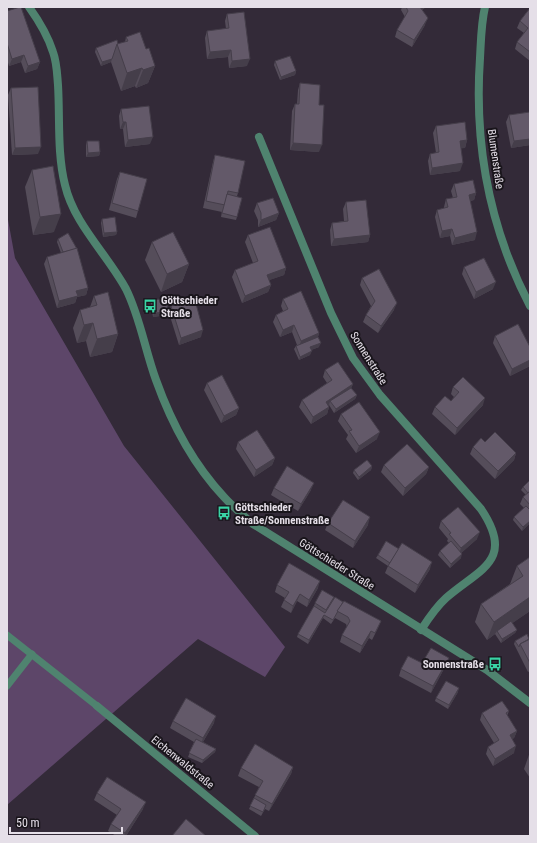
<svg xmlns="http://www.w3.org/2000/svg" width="537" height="843" font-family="'Roboto Condensed',sans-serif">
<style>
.green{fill:#5d4669}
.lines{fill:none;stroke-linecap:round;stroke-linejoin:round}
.lane{stroke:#4f836f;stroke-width:7}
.street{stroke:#4f836f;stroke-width:8}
.wall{fill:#554d5a}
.shaded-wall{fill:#453e4a}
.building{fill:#635969;stroke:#453e4a}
.labels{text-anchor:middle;stroke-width:4;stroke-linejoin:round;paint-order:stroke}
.street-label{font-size:11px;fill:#e5dfe8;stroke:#19151b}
.poi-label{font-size:11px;font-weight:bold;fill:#e5dfe8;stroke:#19151b;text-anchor:start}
</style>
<rect width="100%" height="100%" fill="#332a38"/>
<path class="green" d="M7,214L15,258L124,446L285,647L265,677L198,639L7,805Z"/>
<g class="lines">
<g class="lane">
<path d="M7,635L97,706"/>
<path d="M7,686L32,654"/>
</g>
<g class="street">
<path d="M29,7C39,21 48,36 53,52C57,63 57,74 58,85C60,118 57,153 65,185C74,224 107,254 126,289C140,317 145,350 156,380C171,422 194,465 224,497C233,507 243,515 253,524L487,670L530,703"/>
<path d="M485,7C481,24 481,41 480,58C474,144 490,229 530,306"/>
<path d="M259,137L331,313L353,358L380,395L481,509C516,561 479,569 446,598C436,607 428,619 421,630"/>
<path d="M97,706L255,836"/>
</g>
</g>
<g class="wall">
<path d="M402,7H426L422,10L425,25L412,47L395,37L397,30L405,17L401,10Z"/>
<path d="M530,8V61L515,49L517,42L524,33L517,28L520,21Z"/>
<path d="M7,11L40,62L37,69L25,73L21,62L9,66L7,59Z"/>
<path d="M227,14L247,66L229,68L228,57L207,59L205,38L207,31L226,29L225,21Z"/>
<path d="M126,37L146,49L155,66L148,83L136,88L135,86L121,91L111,62L101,66L95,52L96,48L118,44L125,42Z"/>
<path d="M275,61L296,71L295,75L280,80L274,65Z"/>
<path d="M300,83L319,105V152L290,150L292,111L295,104H297L298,90Z"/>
<path d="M11,88L38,154L12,155L8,95Z"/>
<path d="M121,109L150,144L125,147L123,129H120L119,116Z"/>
<path d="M530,112V145L511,148L506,122L509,115Z"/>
<path d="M436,126L467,140L465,148H461L460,171L430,175L428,161L430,154L436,153L433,133Z"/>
<path d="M87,141L100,152L99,156L86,157V145Z"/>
<path d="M215,155L238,193L237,196V217L236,220L221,217L222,211V212L203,208L213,162Z"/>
<path d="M32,170L54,232L33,235L25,187Z"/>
<path d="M120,172L138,211L136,218L109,210L117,179Z"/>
<path d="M454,184L476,193L474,200L470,201L475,240L452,245L450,236L440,238L435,217L437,210L444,208V207L446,199L453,198L451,191Z"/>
<path d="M346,202L370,235L368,242L331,246L330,230L332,223L344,221L343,209Z"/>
<path d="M257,203L279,213L276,220L258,227V220L254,211Z"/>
<path d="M102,219L117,232L116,235L103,237L101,223Z"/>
<path d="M248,235L286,268L284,275L269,280L271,285L268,292L242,303L232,277L235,270L253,263L245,242Z"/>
<path d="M58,239L88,288L86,295L77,297L75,303L57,308L44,264L47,257L61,253L57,242Z"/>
<path d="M152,242L189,264L182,282L161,292L145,260Z"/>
<path d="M464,267L493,289L474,299L462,274Z"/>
<path d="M362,278L394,310L378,333L363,322L366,315L371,306L360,285Z"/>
<path d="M94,296L118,334L112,352L90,357L86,341L77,343L73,328L80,310L90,307Z"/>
<path d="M283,299L319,333L318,337L319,347L311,350L310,355L299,360L294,349L296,346L297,345L292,332L280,337L273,322L276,315L283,311L281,306Z"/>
<path d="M153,300L167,315L153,317L151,303Z"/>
<path d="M171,306L201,337L179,345L169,313Z"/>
<path d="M495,336L530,347V366L510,376L493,343Z"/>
<path d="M325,370L353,384L351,388L357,395L355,399L334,413L329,405H328L329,407L327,414L311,424L299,407L302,400L327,383L323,377Z"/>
<path d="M207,383L239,408L236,415L221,423L204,390Z"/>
<path d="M453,387L483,405L455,435L432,414L435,407L451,401L454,397L451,394Z"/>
<path d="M341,414L377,439L356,453L346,439L348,435L338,421Z"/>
<path d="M238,442L275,458L272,465L254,477L236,449Z"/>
<path d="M485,442L516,453L514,460L495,479L470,454L473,447Z"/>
<path d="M384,465L429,467L426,474L403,496L381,472Z"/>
<path d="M372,466L371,470L358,480L353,473L354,470Z"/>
<path d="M530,480V523L522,531L513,520L514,517L524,508L520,504L523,497L526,495L521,490L523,487Z"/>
<path d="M274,488L311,490L298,511L271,495Z"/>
<path d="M441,521L477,539L461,553V558L450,568L438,555L440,551L449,543L447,541L448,539L439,528Z"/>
<path d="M328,523L368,525L353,548L325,530Z"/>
<path d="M378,555L430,569L415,593L385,573L388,566L376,558Z"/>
<path d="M530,557V611L512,623L517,630L515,633L501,643L495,634L487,640L475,622L481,604L510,584L517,566Z"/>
<path d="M277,585L318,588L307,607L297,601L291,613L281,607L285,598L275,592Z"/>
<path d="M334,597L333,600L343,602L381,621L378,628L372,640L369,638L360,653L340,642L342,635L347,627L346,624L335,618L331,624L323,618L308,644L297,637L298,634L314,606L315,603Z"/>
<path d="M529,639H530V671L528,672L514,644L515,641Z"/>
<path d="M422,663L446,665L431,693L399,676L401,669Z"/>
<path d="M458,692L448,709L435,701L436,698Z"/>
<path d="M509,711L507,716L517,731L514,738L512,739L514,753L493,766L486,754L488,747L494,743L480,720L482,713Z"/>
<path d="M173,721L214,723L203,742L216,749L215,752L202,763L188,757L194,742L170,728Z"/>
<path d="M530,752V778L524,769Z"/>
<path d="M293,767L291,774L269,811L265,809L261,816L249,809L259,787L238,776L241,768Z"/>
<path d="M97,793L143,809L126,836H116L108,831L111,824L117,815L94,800Z"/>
</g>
<g class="shaded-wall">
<path d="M420,7H426L417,13Z"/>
<path d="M428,18L425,25L412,47L414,40Z"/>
<path d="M231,50L228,57L207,59L210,52Z"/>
<path d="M24,55L21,62L9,66L12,59Z"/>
<path d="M112,59L111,62L101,66L102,62Z"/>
<path d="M250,59L247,66L229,68L232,61Z"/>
<path d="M40,62L37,69L25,73L28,66Z"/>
<path d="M155,66L148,83L136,88L143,70Z"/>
<path d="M142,68L135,86L121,91L127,73Z"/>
<path d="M296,71L295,75L280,80L281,77Z"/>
<path d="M123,122H126L123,129H120Z"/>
<path d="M153,137L150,144L125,147L128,140Z"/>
<path d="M530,139V145L511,148L514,141Z"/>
<path d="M467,140L465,148L457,149L460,141Z"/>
<path d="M293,143L322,145L319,152L290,150Z"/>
<path d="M41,147L38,154L12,155L15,148Z"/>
<path d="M100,152L99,156L86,157L88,153Z"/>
<path d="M463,163L460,171L430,175L432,168Z"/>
<path d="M476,193L474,200L466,202L469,195Z"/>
<path d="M279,213L276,220L258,227L261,220Z"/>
<path d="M61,214L54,232L33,235L40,217Z"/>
<path d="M452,229L450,236L440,238L442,231Z"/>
<path d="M117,232L116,235L103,237L104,233Z"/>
<path d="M477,232L475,240L452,245L455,238Z"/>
<path d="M370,235L368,242L331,246L334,239Z"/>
<path d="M189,264L182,282L161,292L167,274Z"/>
<path d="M286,268L284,275L264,282L267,275Z"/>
<path d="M496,282L493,289L474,299L476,292Z"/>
<path d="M271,285L268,292L242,303L245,296Z"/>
<path d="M88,288L86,295L77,297L75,303L57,308L59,301L76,291Z"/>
<path d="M397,303L394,310L378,333L381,326Z"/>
<path d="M168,312L167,315L153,317L154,313Z"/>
<path d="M93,323L86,341L77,343L84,325Z"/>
<path d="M294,325L292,332L280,337L283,330Z"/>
<path d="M203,330L201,337L179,345L181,338Z"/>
<path d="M319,333L317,340L299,348L301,341Z"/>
<path d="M118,334L112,352L90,357L97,339Z"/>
<path d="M321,343L319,347L309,351L310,347Z"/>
<path d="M312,351L310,355L299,360L300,357Z"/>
<path d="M530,360V366L510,376L512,369Z"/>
<path d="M353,384L350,391L330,401L329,405L323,409L326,402Z"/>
<path d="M357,395L355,399L334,413L336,409Z"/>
<path d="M485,398L483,405L455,435L457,428Z"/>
<path d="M329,407L327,414L311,424L313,417Z"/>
<path d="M239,408L236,415L221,423L224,416Z"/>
<path d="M380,432L377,439L356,453L359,446Z"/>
<path d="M516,453L514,460L495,479L498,471Z"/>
<path d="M275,458L272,465L254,477L256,470Z"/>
<path d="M372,466L371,470L358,480L359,477Z"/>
<path d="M429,467L426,474L403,496L405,488Z"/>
<path d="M314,483L311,490L298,511L301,504Z"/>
<path d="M370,517L368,525L353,548L355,541Z"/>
<path d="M530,521V523L522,531L523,527Z"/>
<path d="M480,532L477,539L459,555L461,548Z"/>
<path d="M462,554L461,558L450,568L451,564Z"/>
<path d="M432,562L430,569L415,593L418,585Z"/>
<path d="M320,581L318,588L307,607L309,600Z"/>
<path d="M300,594L297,601L291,613L293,606Z"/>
<path d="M530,597V611L498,633L497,631L495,634L487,640L494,622Z"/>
<path d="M324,615L323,618L308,644L309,640Z"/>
<path d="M517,630L515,633L501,643L502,639Z"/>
<path d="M371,631L369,638L360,653L362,646Z"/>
<path d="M449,658L446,665L431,693L433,686Z"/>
<path d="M459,688L458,692L448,709L449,705Z"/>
<path d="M216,716L214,723L201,745L203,738Z"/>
<path d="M517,731L514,738L508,742L510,735Z"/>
<path d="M516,746L514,753L493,766L495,759Z"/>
<path d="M216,749L215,752L202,763L203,760Z"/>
<path d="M293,767L291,774L269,811L272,804Z"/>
<path d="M146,802L143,809L126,836H124L125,833Z"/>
</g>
<g class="building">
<path d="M20,7H21L40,62L28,66L24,55L12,59L7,43V11Z"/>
<path d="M406,7H420L428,18L414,40L397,30L408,11Z"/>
<path d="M530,8V52L517,42L528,28L520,21Z"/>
<path d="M244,12L250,59L232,61L231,50L210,52L207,31L229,28L227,14Z"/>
<path d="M140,32L146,49L149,48L155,66L143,70L142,68L127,73L117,44L128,41L126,37Z"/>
<path d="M117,40L118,44H117L112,59L102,62L96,48Z"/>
<path d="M290,56L296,71L281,77L275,61Z"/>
<path d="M300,83L320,85L319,105H324L322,145L293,143L295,104H299Z"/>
<path d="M38,87L41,147L15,148L11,88Z"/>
<path d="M149,106L153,137L128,140L126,122H123L121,109Z"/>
<path d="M530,112V139L514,141L509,115Z"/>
<path d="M465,122L467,140L460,141L463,163L432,168L430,154L439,152L436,126Z"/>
<path d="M87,141H99L100,152L88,153Z"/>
<path d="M215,155L245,161L238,193L228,191L225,205L206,201Z"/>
<path d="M53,166L61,214L40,217L32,170Z"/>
<path d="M120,172L147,179L138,211L112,203Z"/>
<path d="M473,180L476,193L469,195L477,232L455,238L452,229L442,231L437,210L448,207L446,199L457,197L454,184Z"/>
<path d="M227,194L242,198L237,217L222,213Z"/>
<path d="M273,198L279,213L261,220V213L257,203Z"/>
<path d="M366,200L370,235L334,239L332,223L348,221L346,202Z"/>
<path d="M115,217L117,232L104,233L102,219Z"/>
<path d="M270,227L286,268L267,275L271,285L245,296L235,270L258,261L248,235Z"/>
<path d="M173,232L189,264L167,274L152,242Z"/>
<path d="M68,233L77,249L63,252L58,239Z"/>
<path d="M77,248L88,288L76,291L78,296L59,301L47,257Z"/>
<path d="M484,258L496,282L476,292L464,267Z"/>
<path d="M379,269L397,303L381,326L366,315L375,301L362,278Z"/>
<path d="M301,291L319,333L301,341L294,325L283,330L276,315L288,309L283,299Z"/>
<path d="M108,292L118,334L97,339L93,323L84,325L80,310L97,305L94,296Z"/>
<path d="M167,298L168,312L154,313L153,300Z"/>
<path d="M195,300L203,330L181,338L171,306Z"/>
<path d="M518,324L530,347V360L512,369L495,336Z"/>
<path d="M318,337L321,343L310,347L312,351L300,357L296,346Z"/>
<path d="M338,362L353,384L326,402L329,407L313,417L302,400L332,380L325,370Z"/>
<path d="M222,375L239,408L224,416L207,383Z"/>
<path d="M463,377L485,398L457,428L435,407L445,396L451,401L459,392L453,387Z"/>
<path d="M351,388L357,395L336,409L330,401Z"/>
<path d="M359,402L380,432L359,446L349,431L352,430L341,414Z"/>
<path d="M257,430L275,458L256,470L238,442Z"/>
<path d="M495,432L516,453L498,471L473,447L481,438L485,442Z"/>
<path d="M407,444L429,467L405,488L384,465Z"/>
<path d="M367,460L372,466L359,477L354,470Z"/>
<path d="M287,466L314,483L301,504L274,488Z"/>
<path d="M530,480V491L528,493L523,487Z"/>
<path d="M530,491V505L523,497Z"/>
<path d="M343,500L370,517L355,541L328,523Z"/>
<path d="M526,506L530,510V521L523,527L514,517Z"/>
<path d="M458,507L480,532L461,548L449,534L451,533L441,521Z"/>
<path d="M386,541L399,549L390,563L378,555Z"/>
<path d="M451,541L462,554L451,564L440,551Z"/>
<path d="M402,543L432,562L418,585L388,566Z"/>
<path d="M530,557V597L494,622L481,604L523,576L517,566Z"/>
<path d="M289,563L320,581L309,600L300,594L293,606L284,600L289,592L277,585Z"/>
<path d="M322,590L334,597L326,610L315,603Z"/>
<path d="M335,597L343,602L333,620L324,615L309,640L298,634L314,606L325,613Z"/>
<path d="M344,601L381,621L375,633L371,631L362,646L342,635L350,621L348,617L337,611Z"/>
<path d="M511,621L517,630L502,639L497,631Z"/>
<path d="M527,634L529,639L520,644L519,647L515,641Z"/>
<path d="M530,639V663L520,644Z"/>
<path d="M431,648L449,658L433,686L401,669L408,656L422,663Z"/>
<path d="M446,681L459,688L449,705L436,698Z"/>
<path d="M186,698L216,716L203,738L173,721Z"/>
<path d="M502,701L509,711L506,713L517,731L510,735L516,746L495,759L488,747L499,740L482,713Z"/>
<path d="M196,739L216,749L203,760L189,753Z"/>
<path d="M255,744L293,767L272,804L255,795L263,781L241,768Z"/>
<path d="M107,777L146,802L125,833L111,824L121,809L97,793Z"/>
<path d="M254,798L266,805L263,812L250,806Z"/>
<path d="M186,819L206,836H172Z"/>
</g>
<defs>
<g id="bus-bare" transform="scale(1.08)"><path d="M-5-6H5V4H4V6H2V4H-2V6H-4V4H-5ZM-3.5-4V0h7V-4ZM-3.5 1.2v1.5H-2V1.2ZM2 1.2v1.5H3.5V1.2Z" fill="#39d4a5" stroke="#19151b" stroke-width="2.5" paint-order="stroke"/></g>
</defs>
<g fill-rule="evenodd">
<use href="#bus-bare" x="150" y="306"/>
<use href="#bus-bare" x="224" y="513"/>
<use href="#bus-bare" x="495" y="664"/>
</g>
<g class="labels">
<g class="street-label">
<text transform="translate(496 159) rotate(82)" y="4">Blumenstraße</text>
<text transform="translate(369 358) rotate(58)" y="4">Sonnenstraße</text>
<text transform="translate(337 564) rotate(32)" y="4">Göttschieder Straße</text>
<text transform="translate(183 762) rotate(39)" y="4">Eichenwaldstraße</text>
</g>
<g class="poi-label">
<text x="161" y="304">Göttschieder<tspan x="161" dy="13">Straße</tspan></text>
<text x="235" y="511">Göttschieder<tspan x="235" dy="13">Straße/Sonnenstraße</tspan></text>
<text x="484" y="668" text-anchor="end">Sonnenstraße</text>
</g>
</g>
<rect width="537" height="843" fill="none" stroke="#e5dfe8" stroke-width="16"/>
<path d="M10 827v6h112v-6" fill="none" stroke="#e5dfe8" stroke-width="2"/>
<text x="16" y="827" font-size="12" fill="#e5dfe8" stroke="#19151b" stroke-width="3" paint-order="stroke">50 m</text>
</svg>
